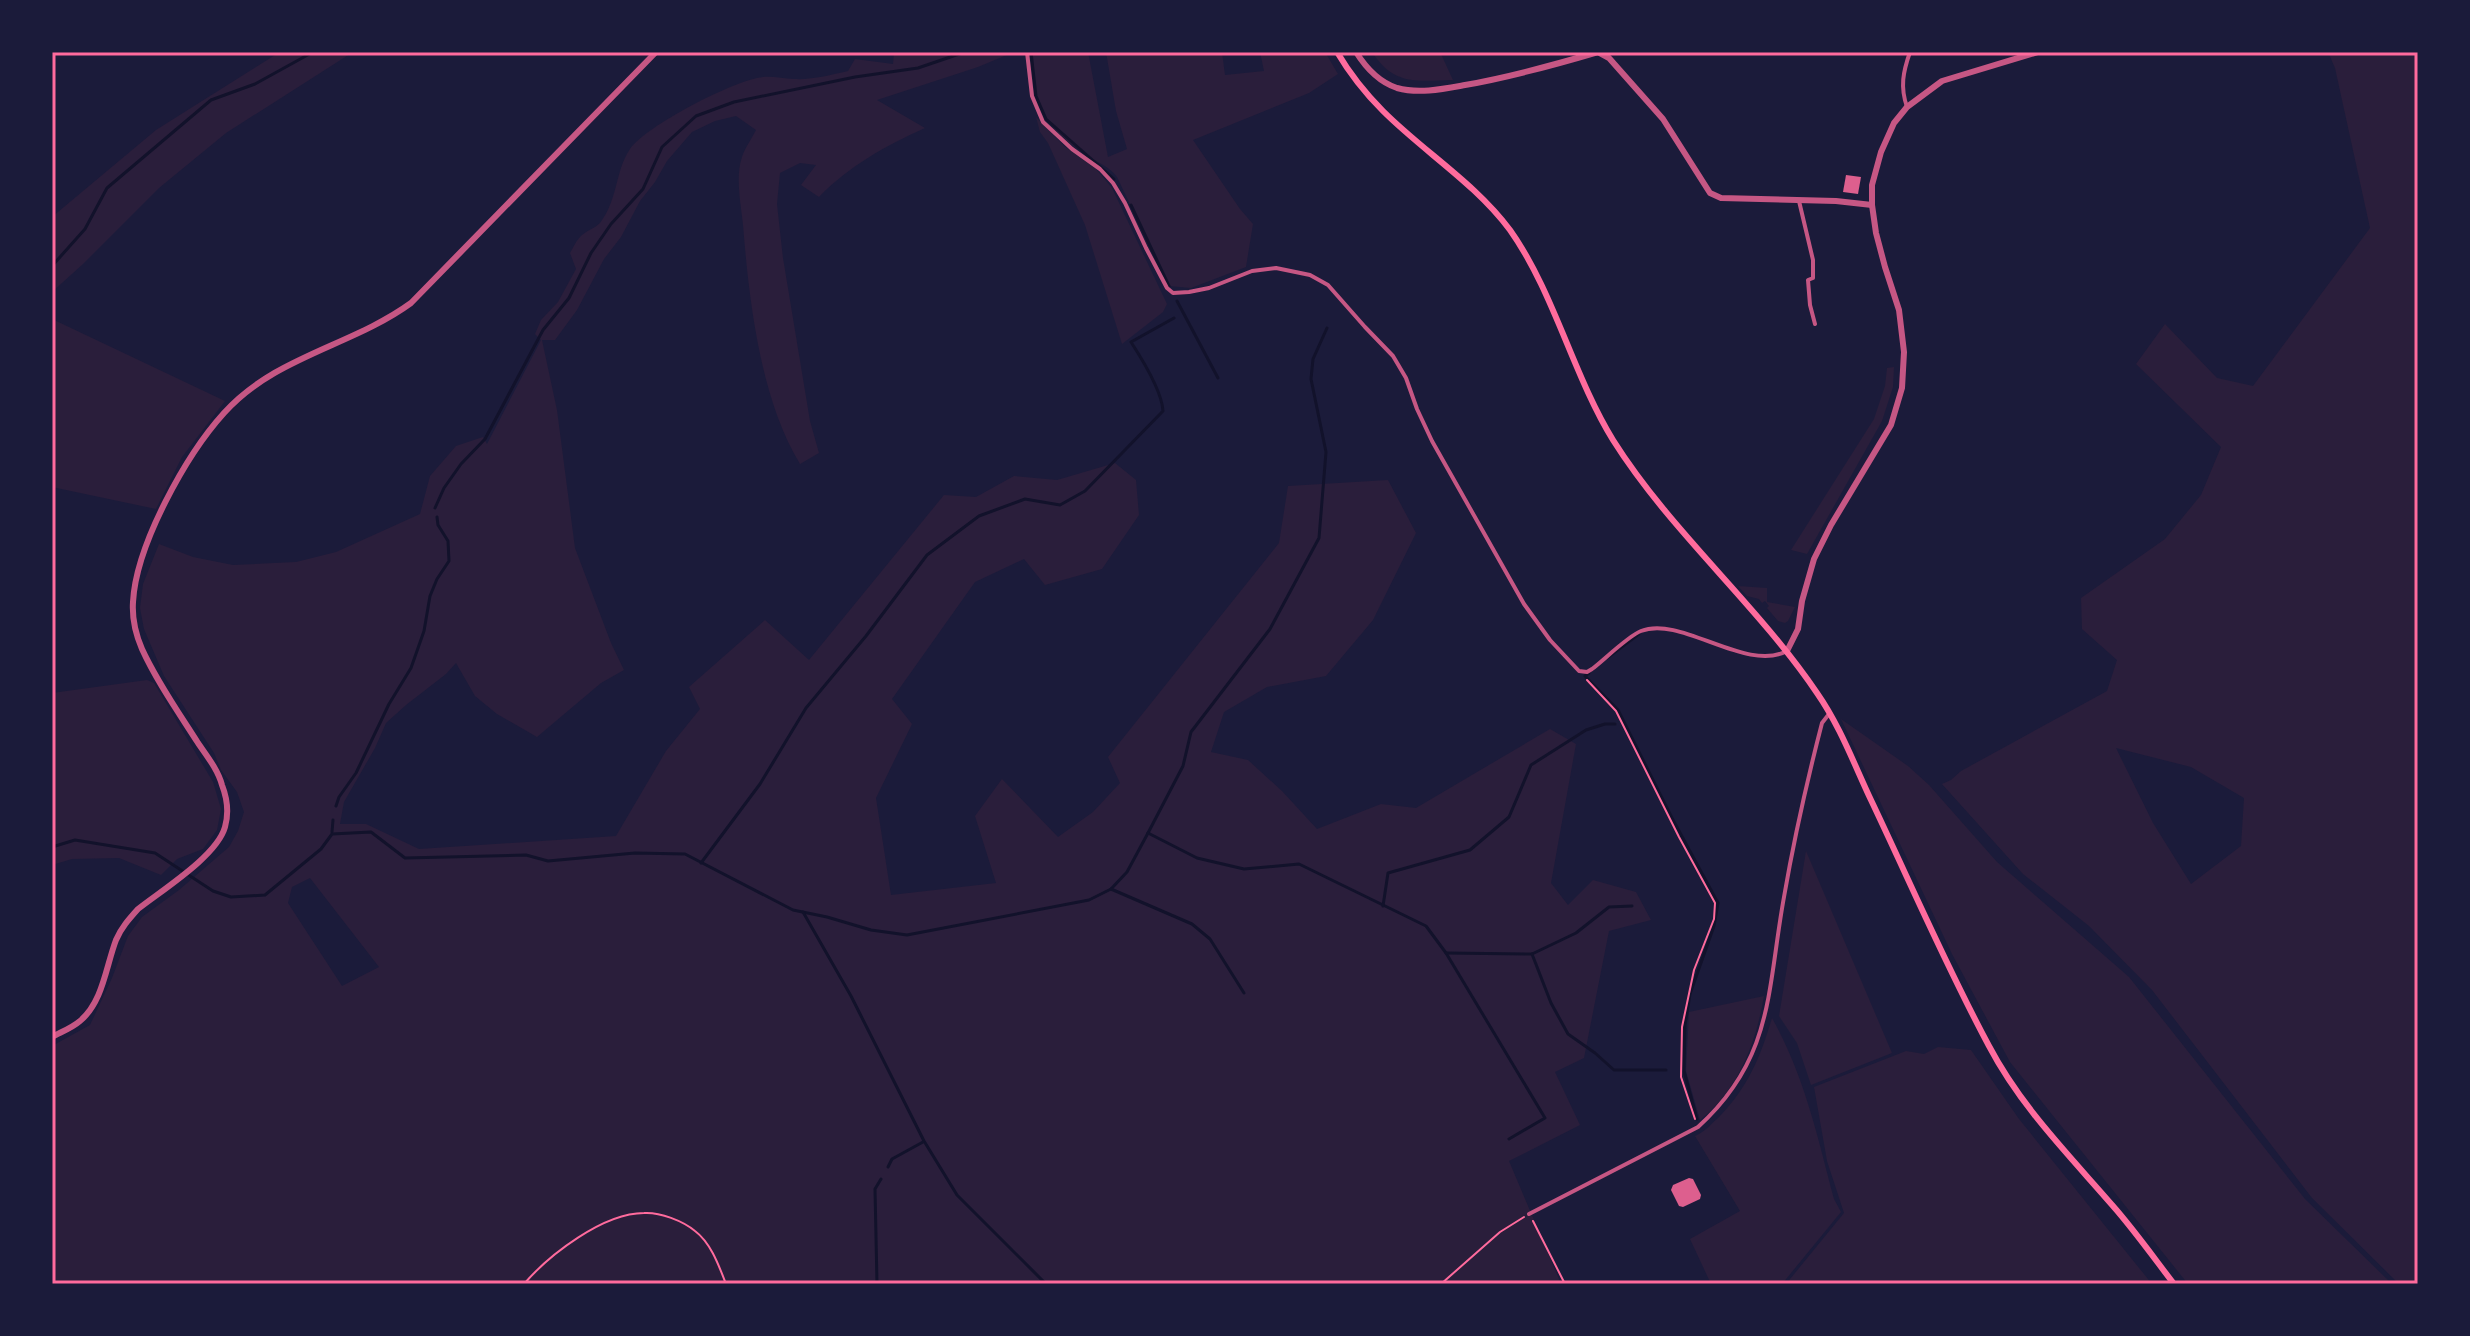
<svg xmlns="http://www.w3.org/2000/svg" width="2470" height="1336" font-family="'Roboto Condensed',sans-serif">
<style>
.green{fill:#2a1e3b;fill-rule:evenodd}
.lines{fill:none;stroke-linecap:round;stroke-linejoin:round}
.stream{stroke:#12122b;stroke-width:3}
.building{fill:#dd5f8e}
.path{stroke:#ff6b9d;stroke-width:2}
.minor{stroke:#c65784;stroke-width:4}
.tertiary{stroke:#c65784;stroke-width:6}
.secondary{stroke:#ff6b9d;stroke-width:6}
.neatline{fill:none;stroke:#ff6b9d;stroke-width:3}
</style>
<rect width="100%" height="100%" fill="#1b1b3a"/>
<g class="green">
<path d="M280,52H353L226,133L159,188L83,264L52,292V217L156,130Z"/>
<path d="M894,52H1014L978,67L877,100L925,128C885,146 849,166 819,197L801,185L816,165L800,163L780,173L777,204L783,258L810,421L819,453L800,464C760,398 749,300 743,225C741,204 735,177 742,157C745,148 752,138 756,130L736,116L715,121L692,132L667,161L655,182L640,201L621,237L604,259L577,310L555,340H542L557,410L575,548L611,643L624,670L601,683L537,737L497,714L475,696L456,663L446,674L406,705L386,723L375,748L344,802L340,824H366L419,849L616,836L666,751L700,709L689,687L765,620L809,660L944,495L976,497L1014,476L1057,480L1115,463L1136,480L1139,515L1102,569L1045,585L1024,559L975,582L892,699L912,724L876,798L891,895L996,883L975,816L1002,779L1058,837L1093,812L1120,783L1108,757L1279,543L1288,486L1388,480L1416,533L1373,620L1326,676L1267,687L1224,712L1211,752L1248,760L1282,791L1317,829L1381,804L1416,808L1550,729L1576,744L1551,883L1568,905L1593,880L1636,892L1651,920L1609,931L1584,1058L1555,1072L1580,1125L1509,1161L1561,1284H52V1046L90,1025L112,978L128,936L142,917L179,890L229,847L238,831L244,812L237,792L221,770L214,753L164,676L144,629L140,608L143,584L159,544L193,557L233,565L296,562L336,552L420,514L430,476L456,446L483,437L487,444L541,340L535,334L541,320L558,302L576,269L570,253C573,248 576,241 580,237C585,231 594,229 600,223C618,200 615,171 630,149C646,126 734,80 763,77C773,76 784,79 794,79C812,80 830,75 848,71L855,59L893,64ZM310,878L379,967L342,986L288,903L292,887Z"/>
<path d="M1031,52H1088L1108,157L1127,149L1116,111L1106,52H1222L1225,75L1264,71L1260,52H1325L1338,74L1309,93L1193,140L1240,209L1253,224L1246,267L1191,288L1169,286L1117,177C1108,165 1094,161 1082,152C1062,138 1042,120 1036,95C1032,81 1033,66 1031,52Z"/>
<path d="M1372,52H1440L1453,80C1417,81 1394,86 1372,52Z"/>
<path d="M2328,52H2418V1284H2399L2312,1198L2152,990L2089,926L2023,874L1942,784L1951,780L1961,771L2107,691L2117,660L2082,629L2081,598L2165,539L2201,495L2221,447L2136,364L2165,324L2217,378L2253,386L2370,228L2335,68ZM2116,748L2191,767L2244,798L2241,846L2191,884L2153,823Z"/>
<path d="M1036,117L1064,146L1096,169L1112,188L1167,304L1163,312L1122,344L1085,225L1048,143L1040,132Z"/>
<path d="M52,319L225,401L182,457L156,509L52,487Z"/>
<path d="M1894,367L1893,387L1882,421L1807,554L1791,550L1874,419L1885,386L1887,368Z"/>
<path d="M1738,586L1767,588V602L1795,607L1788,621L1785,623L1778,621L1767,608L1769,606L1765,601L1762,603L1759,599L1747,596Z"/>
<path d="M147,680L154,683L213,782L221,809L217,830L203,849L177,859L161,875L119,858L72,859L52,865V693Z"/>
<path d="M1841,719L1908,766L1929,785L1997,862L2129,977L2305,1199L2392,1284H2188L2010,1062L1952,954Z"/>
<path d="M1806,851L1892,1053L1811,1085L1797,1043L1779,1016Z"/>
<path d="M1764,996C1756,1043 1738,1090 1700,1120L1686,1071L1689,1012Z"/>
<path d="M1772,1018C1805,1077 1817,1135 1834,1199L1841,1212L1782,1284H1711L1690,1239L1740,1211L1695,1136C1705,1132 1711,1124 1719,1117C1748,1087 1760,1058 1772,1018Z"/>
<path d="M1938,1047L1971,1050L2019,1119L2152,1284H1786L1844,1213L1827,1161L1814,1087L1906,1051L1924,1054Z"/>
</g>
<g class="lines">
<g class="stream">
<path d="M1031,52L1036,96L1046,119L1114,179"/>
<path d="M1131,205L1169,286"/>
<path d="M52,266L85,229L107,188L211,100L255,84L313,52"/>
<path d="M1177,301L1218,378"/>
<path d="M435,508L444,488L461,464L485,439L543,330L569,298L591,253L611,224L643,189L662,147L696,116L734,102L855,77L918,68L965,52"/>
<path d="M1607,658L1639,634"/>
<path d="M1589,673L1585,676L1618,710L1672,818L1718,903L1714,926L1690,994L1685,1025L1684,1071L1697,1119"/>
<path d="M336,806L339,797L356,773L389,704L411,668L424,631L430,596L437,579L449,561L448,541L438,525L437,517"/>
<path d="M332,832L333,820"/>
<path d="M1148,833L1183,766L1191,732L1270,629L1319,538L1326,452L1311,379L1313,359L1327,328"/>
<path d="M52,847L75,840L155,853L213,891L231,897L265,895L321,849L332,834L371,832L405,858L526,855L548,861L635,853L685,854L793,910L827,917L871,930L907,935L1089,900L1111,889L1127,872L1148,833L1197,858L1244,869L1299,864L1426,926L1446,953L1545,1118L1509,1139"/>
<path d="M701,863L760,784L806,708L866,636L927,555L979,516L1025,499L1060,505L1085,491L1163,411C1162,392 1142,359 1131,342L1174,318"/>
<path d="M1111,889L1192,924L1210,939L1244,993"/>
<path d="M1383,906L1388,873L1470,850L1509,817L1531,765L1586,730L1605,724H1615"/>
<path d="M803,912L851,996L924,1141L957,1195L1046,1284"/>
<path d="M1446,953L1532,954L1576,933L1609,907L1632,906"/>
<path d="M1532,954L1551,1003L1568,1034L1595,1053L1614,1070H1666"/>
<path d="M888,1167L892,1159L923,1142"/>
<path d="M877,1284L875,1189L881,1179"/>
</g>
</g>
<g class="building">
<path d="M1846,175L1861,177L1858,194L1843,192Z"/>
<path d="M1689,1178L1693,1179L1701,1195L1700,1199L1683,1207L1679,1206L1671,1190L1673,1185Z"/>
</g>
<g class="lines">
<g class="path">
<path d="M1587,680L1616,711L1679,837L1715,903L1714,919L1694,970L1682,1027L1681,1077L1695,1119"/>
<path d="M1533,1221L1565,1284"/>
<path d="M524,1284C549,1255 603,1213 644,1213C660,1212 683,1221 695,1231C711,1243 719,1266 726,1284"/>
<path d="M1441,1284L1500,1232L1524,1217"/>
</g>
<g class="minor">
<path d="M1027,52L1032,96L1043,122L1072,149L1100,169L1113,183L1125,203L1146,248L1167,288L1173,293L1189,292L1209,288L1252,271L1276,268L1310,275L1328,285L1365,327L1393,356L1406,378L1417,409L1432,441L1524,604L1550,640L1579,671L1587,672L1592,669C1604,660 1628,636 1641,631C1681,615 1746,673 1787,651"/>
<path d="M1907,107C1900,87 1903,72 1910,52"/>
<path d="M1799,201L1813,260V278L1808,280L1810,305L1815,324"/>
<path d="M1529,1214L1698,1127C1774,1058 1767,990 1784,897C1794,839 1807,781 1822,723L1829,714"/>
</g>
<g class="tertiary">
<path d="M1356,52C1366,68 1379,82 1397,88C1419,94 1443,89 1465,85C1511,77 1554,65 1598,52L1609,58L1663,119L1710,193L1721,198L1836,201L1872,205"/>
<path d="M1787,651L1798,629L1802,601L1814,559L1831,525L1891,425L1902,388L1904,352L1899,310L1885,267L1876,233L1872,205V185L1881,152L1894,123L1907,107L1942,81L2038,52"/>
<path d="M52,1037C61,1032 72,1028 80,1021C103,1002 106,966 116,940C121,928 129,919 138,909C162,890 217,856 225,827C229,813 227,798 222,785C218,770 207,756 198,743C179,713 157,682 142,649C136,635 132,617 133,602C136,545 186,455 224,413C275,356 352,346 411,303L656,52"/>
</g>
<path class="secondary" d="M1337,52C1350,74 1365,93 1383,111C1424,152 1475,183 1510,230C1554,292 1573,375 1613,440C1671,532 1756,603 1817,693C1840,726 1854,764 1871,800C1910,882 1946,966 1989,1046C2021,1107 2069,1155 2113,1206C2135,1231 2154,1258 2174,1284"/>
</g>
<rect width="2470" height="1336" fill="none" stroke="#1b1b3a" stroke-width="108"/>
<rect x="54" y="54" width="2362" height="1228" class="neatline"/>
</svg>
